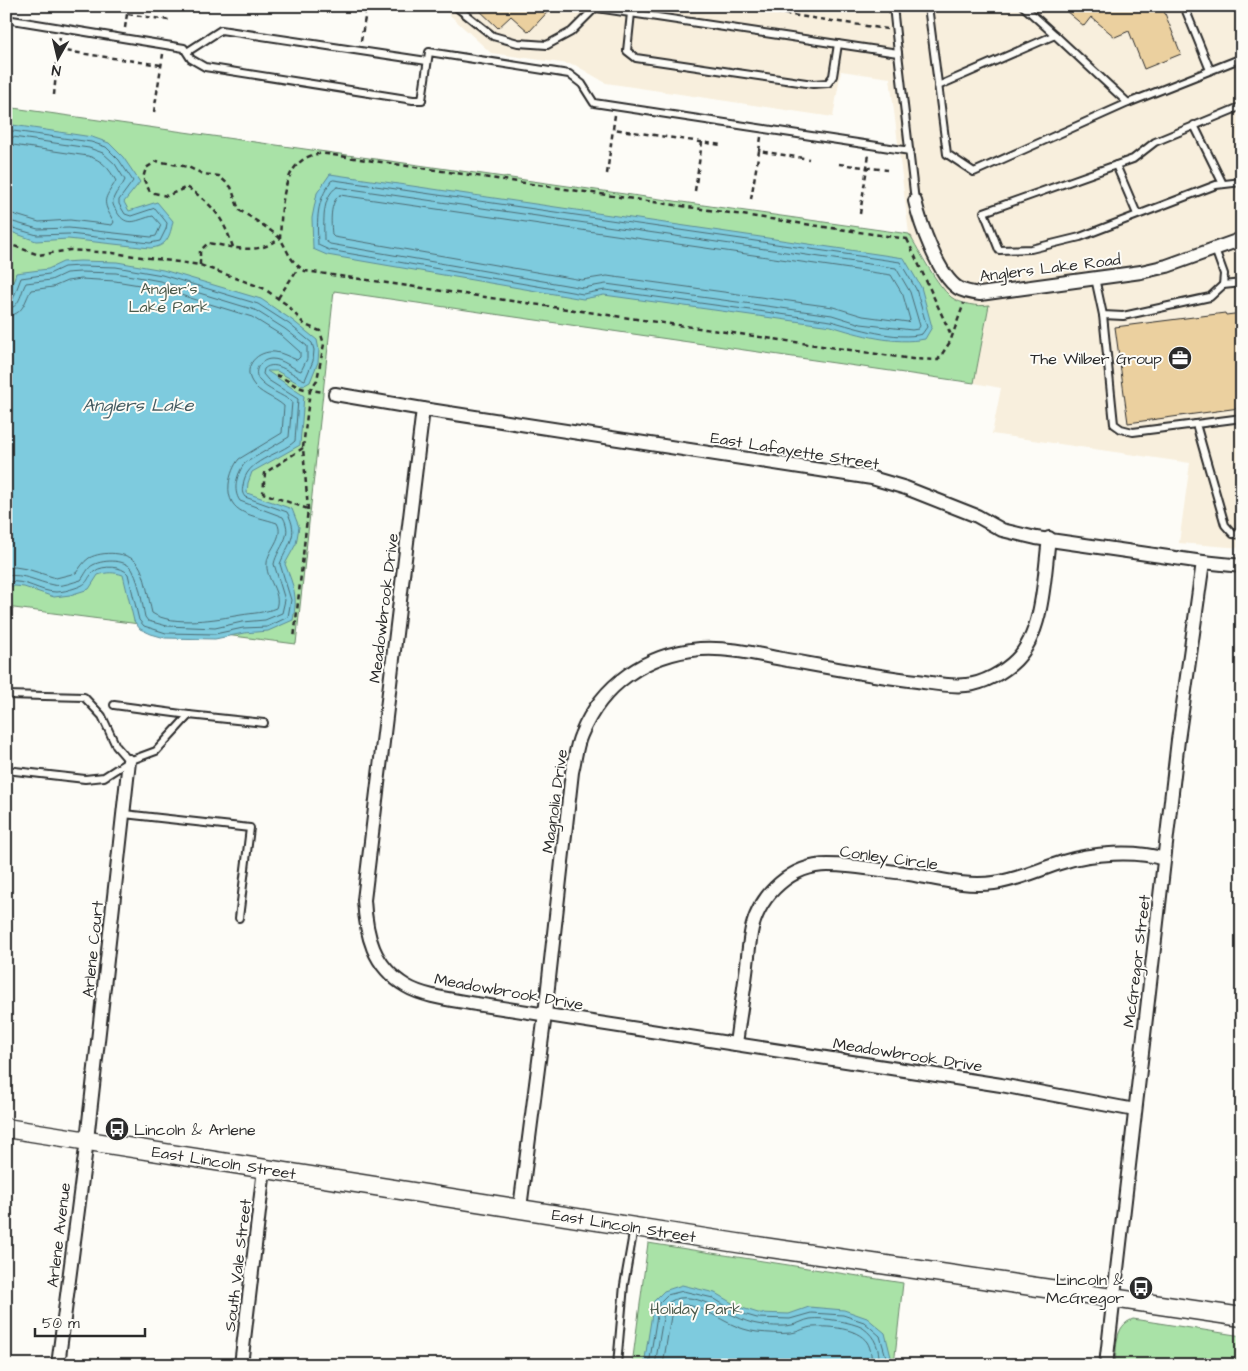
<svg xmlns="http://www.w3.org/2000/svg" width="1248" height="1371" font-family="'Architects Daughter',sans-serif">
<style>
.built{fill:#f8efdd}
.green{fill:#a9e2a7;stroke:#6a8669}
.water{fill:#7ecbde;stroke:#5d8b96}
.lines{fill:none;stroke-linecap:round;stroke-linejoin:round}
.shore{stroke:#4c6b73;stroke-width:1}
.building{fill:#ebd09f;stroke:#2b2b2b}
.service-casing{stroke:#2b2b2b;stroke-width:10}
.minor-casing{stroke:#2b2b2b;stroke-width:16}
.secondary-casing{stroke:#2b2b2b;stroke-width:21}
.path{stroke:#2b2b2b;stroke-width:2.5;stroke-dasharray:5 4;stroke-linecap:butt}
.service{stroke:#fdfcf7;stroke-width:6}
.minor{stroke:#fdfcf7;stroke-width:12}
.secondary{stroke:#fdfcf7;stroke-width:18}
.labels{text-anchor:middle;stroke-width:4;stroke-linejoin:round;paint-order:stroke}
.street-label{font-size:16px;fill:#2b2b2b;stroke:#fdfcf7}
.park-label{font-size:16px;fill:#4a594a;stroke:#fdfcf7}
.poi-label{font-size:16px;fill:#2b2b2b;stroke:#fdfcf7;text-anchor:end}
.water-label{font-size:18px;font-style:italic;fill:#445b61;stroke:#fdfcf7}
</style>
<rect width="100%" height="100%" fill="#fdfcf7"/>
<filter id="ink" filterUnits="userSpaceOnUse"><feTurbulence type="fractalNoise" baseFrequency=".02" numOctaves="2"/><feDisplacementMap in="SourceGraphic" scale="10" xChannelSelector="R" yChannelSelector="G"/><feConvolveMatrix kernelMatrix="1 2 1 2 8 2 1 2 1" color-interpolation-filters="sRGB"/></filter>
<g filter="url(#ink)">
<path class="built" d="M440,6H1230L1242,27V548L1179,543L1190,463L992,434L1001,388L974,383L989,306L979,307L953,299L944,290L909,234L890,78L841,71L833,117L606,83L575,65L491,53Z"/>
<g class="green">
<path d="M6,107L909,234C920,252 936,284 951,297C960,304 978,307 989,305L974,383L334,291L296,644L6,607Z"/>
<path d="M648,1243L903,1283L894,1365H632Z"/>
<path d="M1133,1319L1242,1336V1365H1115C1117,1347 1114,1326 1133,1319Z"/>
</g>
<g class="water">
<path d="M6,124L92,137L109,143L123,157L140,182L124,202L129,211L157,202L173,221C170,236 167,247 150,248L68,239L36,241L6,230Z"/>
<path d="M330,174L904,258L921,287L932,327L925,339C894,345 860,335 831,326L604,295L583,299L327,255L313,249L312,218L317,193Z"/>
<path d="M80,261L117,262L163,270L261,299L292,320L317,340L319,350L318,362L310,382L303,386L277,371H267L304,396L300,445L252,472L248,483L247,493L292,509L299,527L296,544L285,564C294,587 298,596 293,620L268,631L244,633L215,639L165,638L151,634L140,629L134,621L123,575C114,572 107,572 98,575L89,589L70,595L54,597L24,587L15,586L6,587V304L16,273L48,269L63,262Z"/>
<path d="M682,1285L715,1293L739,1307L758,1313L789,1314L809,1307L844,1310L867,1318L885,1333L891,1357L890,1365H644L654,1301L664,1291Z"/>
</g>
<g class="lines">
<g class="shore">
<path d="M6,130L91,142L106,147L119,160L133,181L119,200V204L125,214L131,216L155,208L167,223L166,229L160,241L150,243L69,234L37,235L6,226"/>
<path d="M6,136L89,148L103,153L115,164L125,180C123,186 116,191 114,197C111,203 114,207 117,212C127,229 138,219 153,216L161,225L156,236L151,237L69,228L38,229L6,220"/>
<path d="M6,144L88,156C102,160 109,168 116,181C104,200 101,200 114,222L112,225L70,220L39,222L6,212"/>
<path d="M334,180L900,262L916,289L927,327L922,334C897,341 856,328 831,321L605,290L583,294L329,250L318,245C317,218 316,203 331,181Z"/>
<path d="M337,187L896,268L910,292L920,326L918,329L912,330L861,324L832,315L606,284L583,288L330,244L324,240C324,224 321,197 337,187Z"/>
<path d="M340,195L891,275L903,295L910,320L908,322L863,316L833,307L607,276L582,280L334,237L332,235C331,223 329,202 340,195Z"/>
<path d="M6,302L13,299L21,278L49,274L64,267L80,266L116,267L162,275L258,304L289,324L312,343L314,350L313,361L305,380C293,376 276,358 264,369L263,374L268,380L298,399L295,441C279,456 245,459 243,486C242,491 242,493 245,497L287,512C300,536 288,543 280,564L291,600L288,617L267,627L243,628L215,634L166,633L144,626L139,620L128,574C122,566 103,565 95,571C85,579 91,583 75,588C69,590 62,592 56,592C39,592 27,579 6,582"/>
<path d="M6,309C21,308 20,293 26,283L51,280L66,273L80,272L116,273L160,281L255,310L285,329L307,346V359L301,371C291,368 283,359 272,359C261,359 252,370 259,380C267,390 282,394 292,402L289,437L245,463C237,473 232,490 240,501L283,517C294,537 278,546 274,564L285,600L282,613L265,620L242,622L215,628L167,626L148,621L145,617C142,603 140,585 133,571C128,559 104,559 93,565C88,567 85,575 81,580C73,582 62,587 53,585C37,582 24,573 6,576"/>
<path d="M6,316C24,315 24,302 31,290L53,287L67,281L81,279L115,281L158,288L252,317L281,335L300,352V357L297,360C289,357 283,353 275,352C258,350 242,366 252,382C259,394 274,397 284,406L282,433L239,459C234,465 230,475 229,484C226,515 254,515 277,523C285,537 268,549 267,563C265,579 282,592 276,608C264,613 253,613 241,615C217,619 173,627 152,613C149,601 145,573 138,564C128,551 102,551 89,558C83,562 80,568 76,573L56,578L27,569L15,567L6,568"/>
<path d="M649,1365L659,1303L667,1295L683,1291L713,1298L736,1312L757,1318L790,1319L811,1313L843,1315L864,1322L880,1336L886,1357L885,1365"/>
<path d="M655,1365L665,1306C688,1281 730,1320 757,1324C767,1326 782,1327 792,1325C798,1324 804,1320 810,1319C822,1317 852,1322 863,1328C876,1337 880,1350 879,1365"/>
<path d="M663,1365L672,1310C685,1295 717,1318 731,1324C739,1328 749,1331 757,1332C768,1333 781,1334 791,1333C799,1332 806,1327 813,1327C830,1326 857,1328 867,1342C871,1348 872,1358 871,1365"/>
</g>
</g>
<g class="building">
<path d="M475,6H553L529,32L511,16L498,28Z"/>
<path d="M1060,6H1162L1181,54L1144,69L1129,31L1115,37L1091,17L1084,26Z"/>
<path d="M1225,313L1226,315L1242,313V389L1236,390L1239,408L1128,423L1115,327Z"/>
</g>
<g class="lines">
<g class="service-casing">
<g id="service">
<path d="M455,6L493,36L518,43L547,45L571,32L597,6"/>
<path d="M893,6L898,53"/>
<path d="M928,6L947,154L974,172L1128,103L1242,58"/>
<path d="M1023,6L1055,35"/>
<path d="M1184,6L1210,70"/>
<path d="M597,8L898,53L915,201"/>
<path d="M631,13L627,51L636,58L813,84L828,83L833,76L838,44"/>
<path d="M6,19L184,48L191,59L205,67L413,100H422L429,52L569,74L582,84L594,103L910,151"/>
<path d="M187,52L221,30L427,61"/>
<path d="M938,86L1055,35L1128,103"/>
<path d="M1242,106L1155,142L1133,159L984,212L999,250L1031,249L1080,237L1216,185L1242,182"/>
<path d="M1194,125L1223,184"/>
<path d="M1116,165L1137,214"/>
<path d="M1095,278L1103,315L1123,316L1210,297L1223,285L1224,274L1215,249"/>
<path d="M1223,285L1242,283"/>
<path d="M1103,315L1114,424L1121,429L1133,432L1196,424"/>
<path d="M1242,418L1196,424L1225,525L1233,534L1242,535"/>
<path d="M6,695L84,697L102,716L116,746L129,761"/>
<path d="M114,705L189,715"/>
<path d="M6,770L85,779L104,777L129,761L156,751L189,715L264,723"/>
<path d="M124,814L250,828L239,918"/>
<path d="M617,1365L624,1285L634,1228"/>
</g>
</g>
<g class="minor-casing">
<g id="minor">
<path d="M915,201C920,223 938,275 958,288C965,292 972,293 980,294L1141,272L1167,266L1242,239"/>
<path d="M335,394L423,409L872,478L906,488L977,516L1002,530L1036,538L1203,562L1242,566"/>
<path d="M423,409L364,900C366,935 373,966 406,986C424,997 455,1000 476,1004L1001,1085L1135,1110"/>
<path d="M736,1044C739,1020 743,997 746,973C748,958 749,942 752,928C761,893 792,865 828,865C853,865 879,870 904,873C934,878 964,887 994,883C1018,880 1040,869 1063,862C1091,853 1136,850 1164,859"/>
<path d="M520,1208L545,1014L572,772C575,760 576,746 581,735C602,684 646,654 700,649C727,647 756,654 782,659C827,667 872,676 917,681C932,683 950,687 966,685C983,684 1004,672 1016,660C1044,632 1044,576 1049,538"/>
<path d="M58,1365L87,1140L129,761"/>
<path d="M241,1365L264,1169"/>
<path d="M1106,1365L1178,740L1203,562"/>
</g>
</g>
<g class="secondary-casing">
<path id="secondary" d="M6,1128L737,1243L1242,1317"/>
</g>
<g class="path">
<path d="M77,6L90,8"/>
<path d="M128,6L127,14L169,20"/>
<path d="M731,6L887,29"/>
<path d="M125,28L127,14"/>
<path d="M361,41L367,6"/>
<path d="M58,50L60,37"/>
<path d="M54,95L58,50L161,65"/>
<path d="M154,112L163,54"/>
<path d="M615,115L613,129L721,145"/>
<path d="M761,137L759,151L809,159"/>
<path d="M839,164L887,170"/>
<path d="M607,174L613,129"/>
<path d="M695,191L702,142"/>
<path d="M751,199L759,151"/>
<path d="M860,214L869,154"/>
<path d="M907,239L952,337"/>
<path d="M6,243L39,255L70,250L113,253L200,265L263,288L286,304L305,325L320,331L324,344L317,380L310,390L323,392"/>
<path d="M233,247C222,216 214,206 187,187L167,196L150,192L143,178L146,168L157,161L188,167L203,174L219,176L231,187L239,210C246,214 278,234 281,240C290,255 289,260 305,271L912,359L938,360L950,342L964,303"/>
<path d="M200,265V251L208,243C234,247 258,256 280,238C282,210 280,161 317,154C322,153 329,154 333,155L907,239L912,237"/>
<path d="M6,267L11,246"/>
<path d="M278,298L299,267"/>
<path d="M276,375C290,380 294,388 310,390L303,448L308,509L294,639"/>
<path d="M303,448L265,473L263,493L308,509"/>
</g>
<use href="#service" class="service"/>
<use href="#minor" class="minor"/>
<use href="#secondary" class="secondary"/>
</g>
</g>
<defs>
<g id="office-disc" transform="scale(1.25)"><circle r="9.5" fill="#2b2b2b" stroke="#fdfcf7"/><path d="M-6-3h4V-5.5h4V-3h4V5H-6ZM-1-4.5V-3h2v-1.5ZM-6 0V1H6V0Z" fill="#fff"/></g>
<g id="bus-disc" transform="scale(1.25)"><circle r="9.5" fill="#2b2b2b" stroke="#fdfcf7"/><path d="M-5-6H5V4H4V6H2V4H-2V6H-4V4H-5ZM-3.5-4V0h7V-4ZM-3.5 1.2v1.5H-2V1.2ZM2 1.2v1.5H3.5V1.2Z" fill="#fff"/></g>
</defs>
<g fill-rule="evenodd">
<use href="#office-disc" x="1180" y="358"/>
<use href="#bus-disc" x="117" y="1129"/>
<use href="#bus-disc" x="1141" y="1288"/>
</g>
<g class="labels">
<g class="street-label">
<text transform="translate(1050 267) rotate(-7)" y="6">Anglers Lake Road</text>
<text transform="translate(795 450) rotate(9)" y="6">East Lafayette Street</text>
<text transform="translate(383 608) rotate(-83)" y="6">Meadowbrook Drive</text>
<text transform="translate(554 801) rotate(-82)" y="6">Magnolia Drive</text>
<text transform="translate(889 857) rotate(8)" y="6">Conley Circle</text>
<text transform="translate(92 949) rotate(-84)" y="6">Arlene Court</text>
<text transform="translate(1136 961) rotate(-83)" y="6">McGregor Street</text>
<text transform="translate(509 991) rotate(10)" y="6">Meadowbrook Drive</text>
<text transform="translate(908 1054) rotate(9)" y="6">Meadowbrook Drive</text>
<text transform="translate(224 1162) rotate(9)" y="6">East Lincoln Street</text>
<text transform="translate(624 1225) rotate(9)" y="6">East Lincoln Street</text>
<text transform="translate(58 1235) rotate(-83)" y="6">Arlene Avenue</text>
<text transform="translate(237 1265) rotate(-83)" y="6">South Vale Street</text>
</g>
<g class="park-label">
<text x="169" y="294">Angler’s<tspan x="169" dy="18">Lake Park</tspan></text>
<text x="696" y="1314">Holiday Park</text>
</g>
<g class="poi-label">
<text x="1162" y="364">The Wilber Group</text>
<text x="134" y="1135" text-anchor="start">Lincoln &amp; Arlene</text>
<text x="1124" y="1285">Lincoln &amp;<tspan x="1124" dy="18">McGregor</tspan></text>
</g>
<g class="water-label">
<text x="138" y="411">Anglers Lake</text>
</g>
</g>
<rect width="1248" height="1371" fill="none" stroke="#fdfcf7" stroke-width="25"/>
<rect x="12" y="12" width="1223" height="1346" fill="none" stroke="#2b2b2b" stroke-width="2" filter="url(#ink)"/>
<g transform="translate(58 58) rotate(188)" stroke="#fdfcf7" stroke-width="4" paint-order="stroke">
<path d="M0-4L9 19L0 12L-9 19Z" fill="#2b2b2b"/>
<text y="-8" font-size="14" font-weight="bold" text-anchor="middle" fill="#2b2b2b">N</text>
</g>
<path d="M35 1328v8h110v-8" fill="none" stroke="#2b2b2b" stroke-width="2.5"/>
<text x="42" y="1328" font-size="15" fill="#2b2b2b" stroke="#fdfcf7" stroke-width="4" paint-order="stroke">50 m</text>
</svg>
